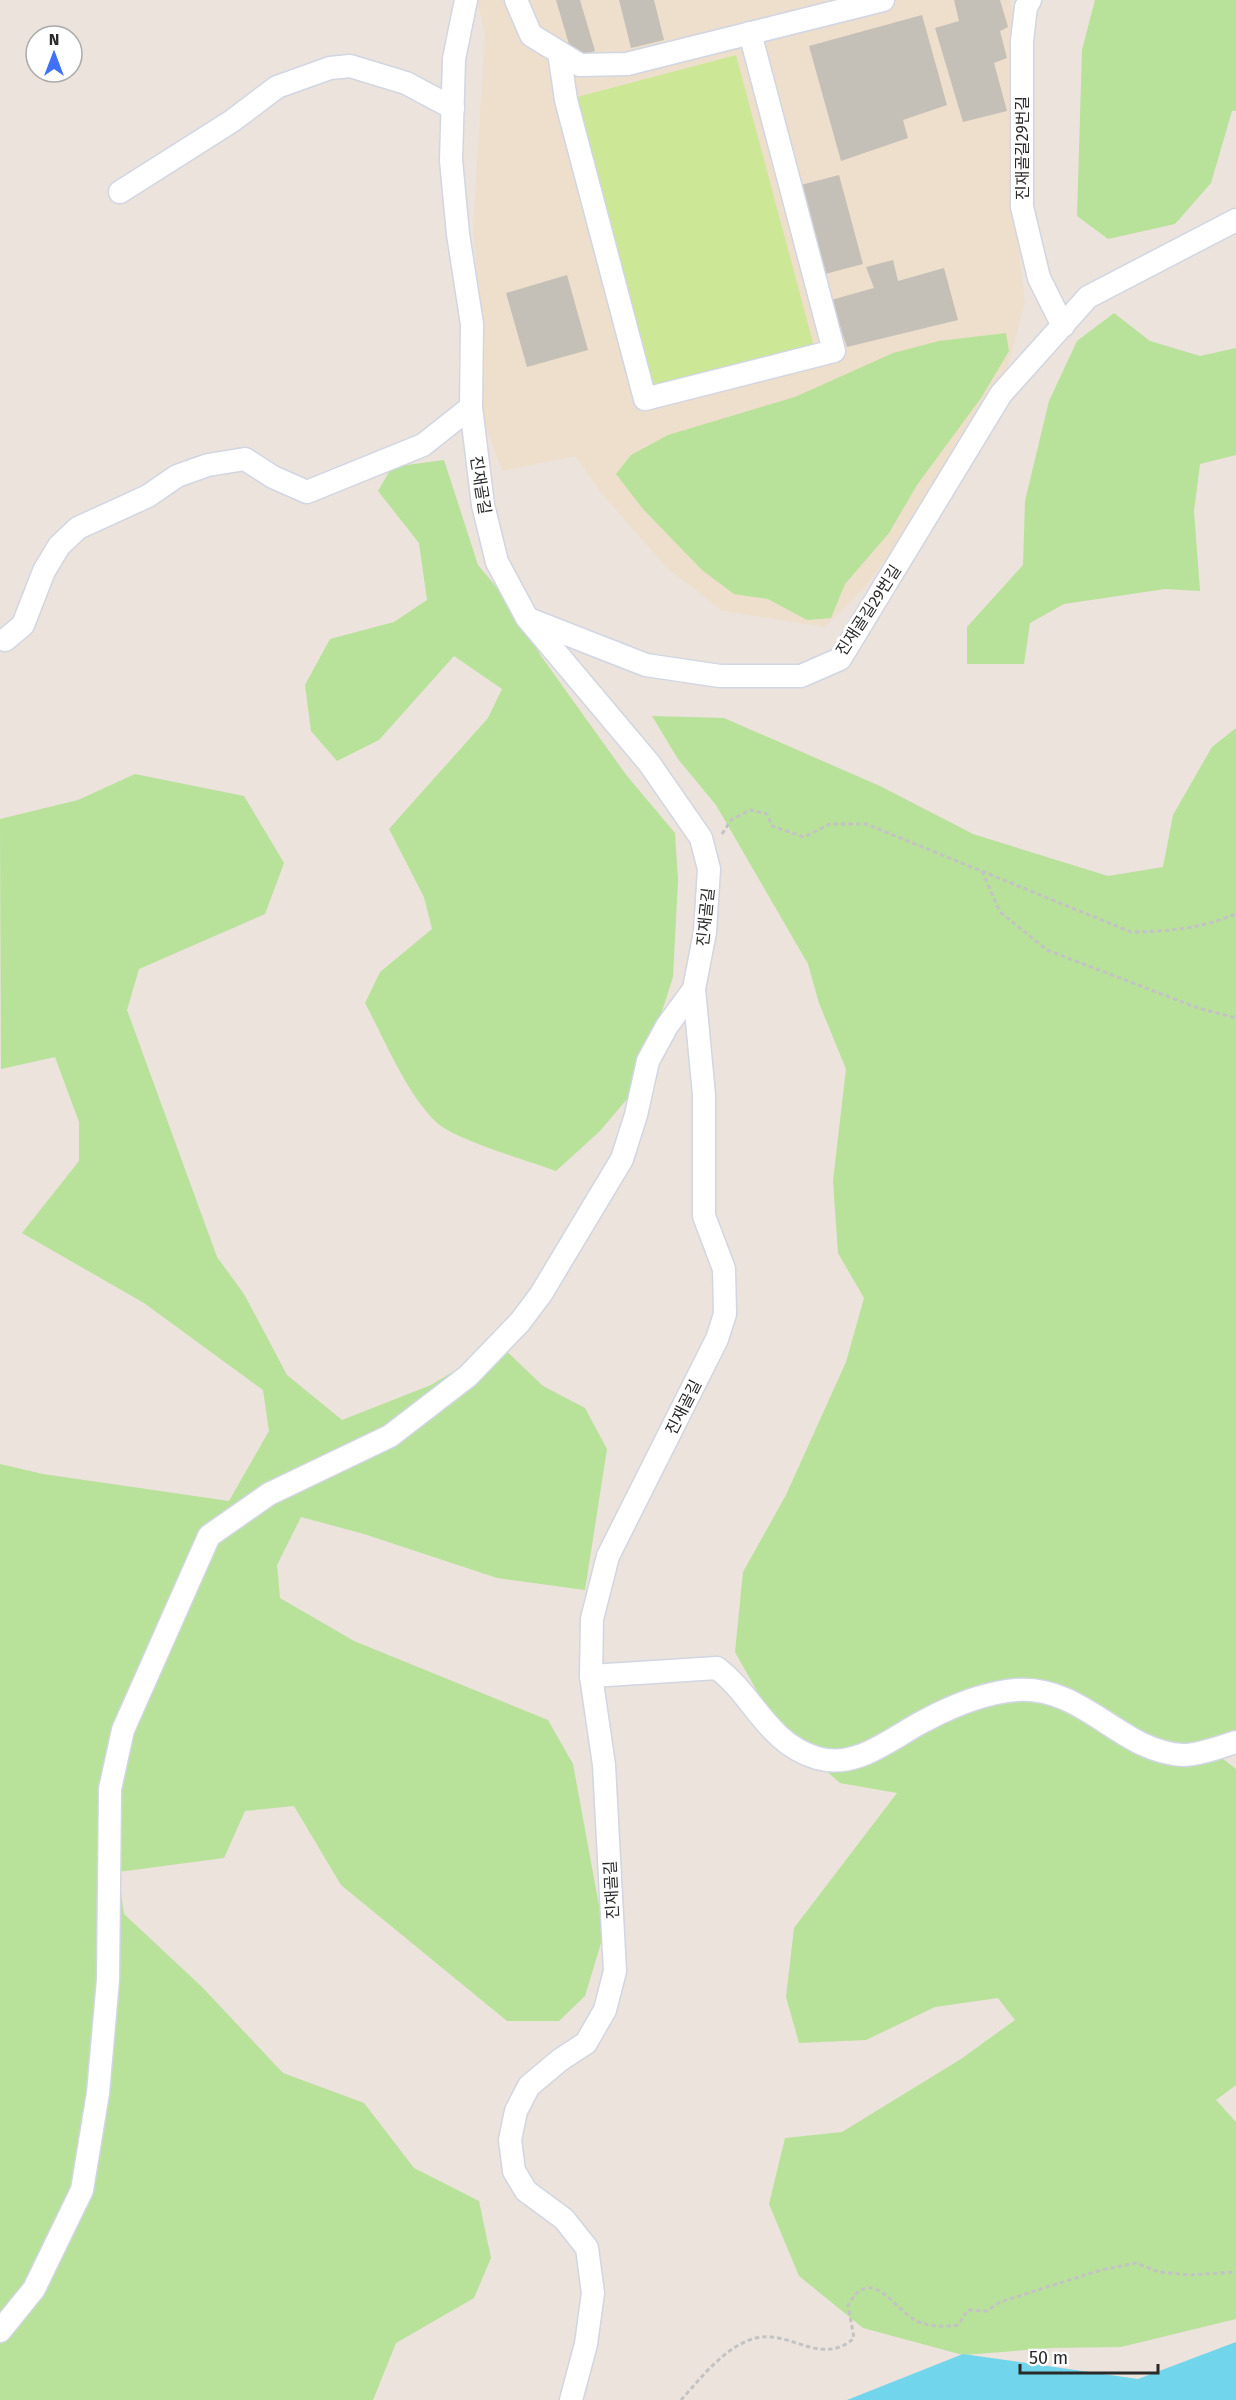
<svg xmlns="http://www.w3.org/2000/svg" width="1236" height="2400" font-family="'Fira Sans','Noto Sans KR',sans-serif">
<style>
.education{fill:#eddfcc}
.green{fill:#b8e19a}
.pitch{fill:#cce896}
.water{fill:#71d5eb}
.building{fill:#c4bfb7}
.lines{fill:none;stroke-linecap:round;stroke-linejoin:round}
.minor-casing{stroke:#d1d6e2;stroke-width:25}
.path{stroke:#c3c3c3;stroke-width:3;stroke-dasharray:4.5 3;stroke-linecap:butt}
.minor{stroke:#fff;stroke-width:22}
.labels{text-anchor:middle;stroke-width:6;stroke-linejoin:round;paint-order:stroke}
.street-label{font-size:16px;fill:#2a2a2a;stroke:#fff}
</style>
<rect width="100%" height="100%" fill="#ebe3dc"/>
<path class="education" d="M477,0H1010L1013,12L1011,181L1025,303L1007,370L905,531L865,587L825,627L723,611L667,568L603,495L575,456L502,471L482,417L484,341L473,232L485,34Z"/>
<g class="green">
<path d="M1095,0H1236V111H1232L1211,183L1175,224L1108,239L1077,216L1082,50Z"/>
<path d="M1114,313L1150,341L1200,356L1236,348V455L1200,464L1194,511L1200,591L1165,589L1064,604L1030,623L1024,664H967V627L1023,565L1025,501L1049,401L1077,341Z"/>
<path d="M1006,333L1009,351L981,398L917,485L889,533L845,584L831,618L807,620L768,599L734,594L702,570L643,509L616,474L631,455L668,435L795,397L893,353L939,341Z"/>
<path d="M444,460L478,565L513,607L541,656L627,776L675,833L678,880L673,977L638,1086L600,1131L556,1171C529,1161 455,1140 436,1122C405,1091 386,1042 365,1003L380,972L432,929L424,897L389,829L488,718L502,689L454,656L379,740L337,761L311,731L305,685L330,639L394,622L427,600L419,543L378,491L392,467Z"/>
<path d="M652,716L724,718L880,786L973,834L1108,876L1163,867L1173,815L1212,747L1236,728V1741L1214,1752L1236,1769V2085L1216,2100L1236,2122V2319L1121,2347L1051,2348L963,2355L863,2328L799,2276L769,2204L785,2138L842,2132L961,2059L1015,2020L998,1998L935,2007L866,2040L799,2043L786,1997L794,1928L897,1793L840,1783L777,1727L735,1652L743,1572L786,1495L846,1362L864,1298L838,1253L833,1181L846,1069L819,1003L808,964L716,805L678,759Z"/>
<path d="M135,774L244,796L284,863L265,914L139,969L127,1010L217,1257L244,1294L287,1375L342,1420L431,1385L499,1344L543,1386L585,1408L607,1449L585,1590L497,1578L364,1534L301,1517L277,1565L280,1598L354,1641L548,1720L573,1764L604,1933L585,1996L559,2021H507L341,1885L294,1806L245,1811L224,1858L118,1872L124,1914L202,1987L283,2073L364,2103L414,2168L479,2201L491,2258L474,2298L396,2343L373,2400H0V1464L43,1474L229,1501L269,1431L263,1390L144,1303L22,1233L79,1161V1122L55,1057L1,1069L0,819L78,800Z"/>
</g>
<path class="pitch" d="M736,55L816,354L645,399L566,100Z"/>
<path class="water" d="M1236,2342V2400H847L963,2354L1138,2379Z"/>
<g class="building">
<path d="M556,0H580L595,51L573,58Z"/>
<path d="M619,0H654L664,40L631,48Z"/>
<path d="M954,0H1000L1008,27L1000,31L1007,58L994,63L1007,111L963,122L935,28L959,21Z"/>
<path d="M922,15L947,105L903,120L908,138L841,161L809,46Z"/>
<path d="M839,175L863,264L825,274L801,185Z"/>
<path d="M893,260L898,281L944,268L958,320L847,347L831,300L874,288L866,267Z"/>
<path d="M567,275L588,350L527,367L506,293Z"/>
</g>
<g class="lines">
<g class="minor-casing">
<g id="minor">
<path d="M466,0L454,59L451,160L458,234L472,324L471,407L483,505L497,562L527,618L649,763L701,838L709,869L705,932L694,989L704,1095V1216L724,1269L725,1314L717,1339L608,1556L592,1619L591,1676L604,1765L615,1971L605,2010L586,2043L560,2060L529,2086L516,2111L510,2140L514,2171L526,2191L564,2219L587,2248L593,2293L586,2344L571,2400"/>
<path d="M516,0L531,35L580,65L627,64L883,0"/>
<path d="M1030,0L1026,7L1022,41V207L1039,278L1063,326"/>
<path d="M559,52L566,100L645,399L834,351L750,33"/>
<path d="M120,192L232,121L277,87L330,68L350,66L406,83L453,108"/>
<path d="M531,620L646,665L720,676H801L840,659L1001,394L1088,297L1236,220"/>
<path d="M5,640L23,625L44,571L59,546L78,528L148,496L177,476L208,465L245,459L273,477L307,492L423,445L471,407"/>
<path d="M591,1676L717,1668C754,1696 767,1743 817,1758C857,1770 892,1737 926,1720C954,1705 983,1693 1016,1690C1084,1685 1120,1752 1183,1755C1199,1755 1220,1747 1236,1742"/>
<path d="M0,2331L34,2289L82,2190L98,2093L108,1980L110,1789L123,1730L209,1536L269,1494L390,1436L468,1376L520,1322L541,1294L622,1159L636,1115L648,1061L667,1026L694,989"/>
</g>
</g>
<g class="path">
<path d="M722,834L731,820L750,810L767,814L772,826L804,837L830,824H866L1131,932C1167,932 1202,928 1236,914"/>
<path d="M982,871L1000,912L1047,950L1198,1008L1236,1018"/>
<path d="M681,2400C702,2377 728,2342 761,2337C793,2333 823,2366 854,2338L848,2305C872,2263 894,2310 917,2321C930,2327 944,2327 958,2325L968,2310L987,2311L1000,2302L1101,2270L1136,2263L1159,2272L1189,2275L1236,2272"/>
</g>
<use href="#minor" class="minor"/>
</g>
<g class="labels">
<g class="street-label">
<text transform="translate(1022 148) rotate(-90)" y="6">진재골길29번길</text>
<text transform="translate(481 485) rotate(81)" y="6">진재골길</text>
<text transform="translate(868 610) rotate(-57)" y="6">진재골길29번길</text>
<text transform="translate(705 917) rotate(-84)" y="6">진재골길</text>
<text transform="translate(683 1407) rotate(-63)" y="6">진재골길</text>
<text transform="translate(611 1890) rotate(-93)" y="6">진재골길</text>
</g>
</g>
<g transform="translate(54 54)"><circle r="28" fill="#ffffff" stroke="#aaaaaa" stroke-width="1.5"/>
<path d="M0-4.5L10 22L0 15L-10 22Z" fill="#4071f5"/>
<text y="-9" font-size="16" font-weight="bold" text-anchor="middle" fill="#2a2a2a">N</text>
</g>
<path d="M1020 2364v9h138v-9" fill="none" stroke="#2a2a2a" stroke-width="3"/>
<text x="1029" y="2364" font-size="18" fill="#2a2a2a" stroke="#ffffff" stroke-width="4.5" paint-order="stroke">50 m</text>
</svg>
